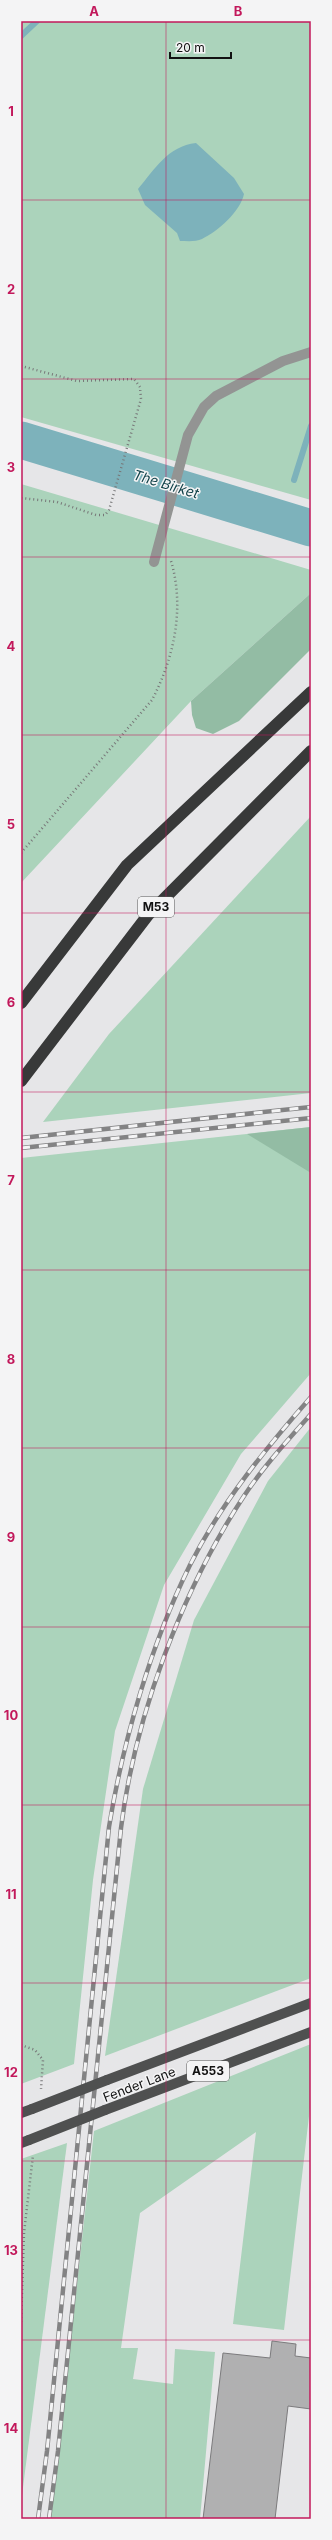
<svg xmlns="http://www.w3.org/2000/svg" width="332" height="2540" font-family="Inter,sans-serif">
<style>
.green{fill:#abd3bb}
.forest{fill:#93bca4}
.water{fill:#7db2bb}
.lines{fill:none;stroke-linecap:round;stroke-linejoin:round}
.stream{stroke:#7db2bb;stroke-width:6}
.river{stroke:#7db2bb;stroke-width:37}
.building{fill:#b0b0b1;stroke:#7c7b7d}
.path{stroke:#777778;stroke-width:2.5;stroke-dasharray:1 3;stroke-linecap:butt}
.service{stroke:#939493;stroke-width:10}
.primary{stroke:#4f5050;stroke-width:10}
.motorway{stroke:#383939;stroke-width:12}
.rail-casing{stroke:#838384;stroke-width:4.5}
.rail{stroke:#f4f4f5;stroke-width:3;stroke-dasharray:9;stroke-linecap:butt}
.primary-bridge{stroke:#4f5050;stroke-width:10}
.grid{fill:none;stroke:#c2185b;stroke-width:1;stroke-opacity:0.55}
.labels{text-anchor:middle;stroke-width:3;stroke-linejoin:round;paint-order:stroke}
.shield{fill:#f4f4f5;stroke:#565656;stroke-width:1}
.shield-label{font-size:12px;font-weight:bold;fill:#121212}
.street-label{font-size:13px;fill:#121212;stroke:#f4f4f5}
.water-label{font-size:14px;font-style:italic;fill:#0d3f46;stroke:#f4f4f5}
.neatline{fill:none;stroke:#c2185b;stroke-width:1.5}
.grid-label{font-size:13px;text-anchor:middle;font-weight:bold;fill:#c2185b}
</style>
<rect width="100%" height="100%" fill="#e6e6e8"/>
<g class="green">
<path d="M21,21H311V500L21,417Z"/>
<path d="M21,484L311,570V593L191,701L21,883Z"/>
<path d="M311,816V1093L43,1122L109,1034Z"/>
<path d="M311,1127V1373L241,1454L164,1585L115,1731L93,1880L74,2064L21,2084V1158Z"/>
<path d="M311,1427V1978L105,2056L143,1789L194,1620L268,1481Z"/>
<path d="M311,2044V2099L284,2330L233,2324L256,2132L140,2213L121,2348H138L133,2379L173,2384L175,2349L215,2352L200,2519H51L94,2131Z"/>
<path d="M67,2143L21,2503V2159Z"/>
</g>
<g class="forest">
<path d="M311,593V649L239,721L213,734L196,728L192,715L191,701Z"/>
<path d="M311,1127V1173L247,1134Z"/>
</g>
<path class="water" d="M196,143L234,178L244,194C240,212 218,231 202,239C196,242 187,241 180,241L177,233L145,205L138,189C155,169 168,146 196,143Z"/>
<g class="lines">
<g class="stream">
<path d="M21,36L37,21"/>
<path d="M294,480L311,426"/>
<path d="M298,512L300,525"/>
</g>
<path class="river" d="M21,440L311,528"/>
</g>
<path class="building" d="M272,2341L296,2344L295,2356L311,2358V2409L288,2406L275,2519H203L223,2353L270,2358Z"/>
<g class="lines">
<g class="path">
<path d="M21,366L77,381L134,379L140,387L141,399L109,510L105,515H96L57,502L21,498"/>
<path d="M21,853L152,700C174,658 185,608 171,561"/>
<path d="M21,2045L35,2050L43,2060L41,2089"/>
<path d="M21,2322L24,2233L33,2155"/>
</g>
<path class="service" d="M154,562L188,435L204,407L216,396L283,361L311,352"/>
<g class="primary">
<path d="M107,2080L311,2003"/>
<path d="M105,2110L311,2032"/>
<path d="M21,2113L32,2109"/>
<path d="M21,2143L29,2140"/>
</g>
<g class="motorway">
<path d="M21,1003L127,865L311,692"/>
<path d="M21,1081L148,915L311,751"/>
</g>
<g class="rail-casing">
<g id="rail">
<path d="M21,1138L311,1107"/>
<path d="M21,1148L311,1118"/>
<path d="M38,2519L47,2451L109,1827C123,1741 151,1644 190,1565C221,1503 266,1448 311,1397"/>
<path d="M49,2519L58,2451L121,1828C135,1716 182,1590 244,1496C263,1467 288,1440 311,1414"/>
</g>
</g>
<use href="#rail" class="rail"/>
<g class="primary-bridge">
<path d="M32,2109L107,2080"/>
<path d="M29,2140L105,2110"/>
</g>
</g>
<path class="grid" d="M166,21V2519M21,200H311M21,379H311M21,557H311M21,735H311M21,913H311M21,1092H311M21,1270H311M21,1448H311M21,1627H311M21,1805H311M21,1983H311M21,2161H311M21,2340H311"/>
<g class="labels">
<g class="shield">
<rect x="138" y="897" width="36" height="20" rx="3"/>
<rect x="187" y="2061" width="42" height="20" rx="3"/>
</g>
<g class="shield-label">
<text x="156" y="911">M53</text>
<text x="208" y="2075">A553</text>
</g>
<g class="street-label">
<text transform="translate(139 2084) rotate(-21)" y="5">Fender Lane</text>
</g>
<g class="water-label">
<text transform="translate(166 484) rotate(17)" y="5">The Birket</text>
</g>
</g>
<rect width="332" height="2540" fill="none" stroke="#f4f4f5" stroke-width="44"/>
<path d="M170 52v6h61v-6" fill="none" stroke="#121212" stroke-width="2"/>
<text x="176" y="52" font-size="12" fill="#121212" stroke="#f4f4f5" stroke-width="3" paint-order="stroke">20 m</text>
<rect x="22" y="22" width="288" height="2496" class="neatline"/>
<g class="grid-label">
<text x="94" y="16">A</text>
<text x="238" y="16">B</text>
<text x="11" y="116">1</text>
<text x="11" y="294">2</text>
<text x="11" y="472">3</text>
<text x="11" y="651">4</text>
<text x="11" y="829">5</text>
<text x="11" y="1007">6</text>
<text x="11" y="1185">7</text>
<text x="11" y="1364">8</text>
<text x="11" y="1542">9</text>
<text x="11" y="1720">10</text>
<text x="11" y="1899">11</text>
<text x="11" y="2077">12</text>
<text x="11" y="2255">13</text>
<text x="11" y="2433">14</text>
</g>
</svg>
